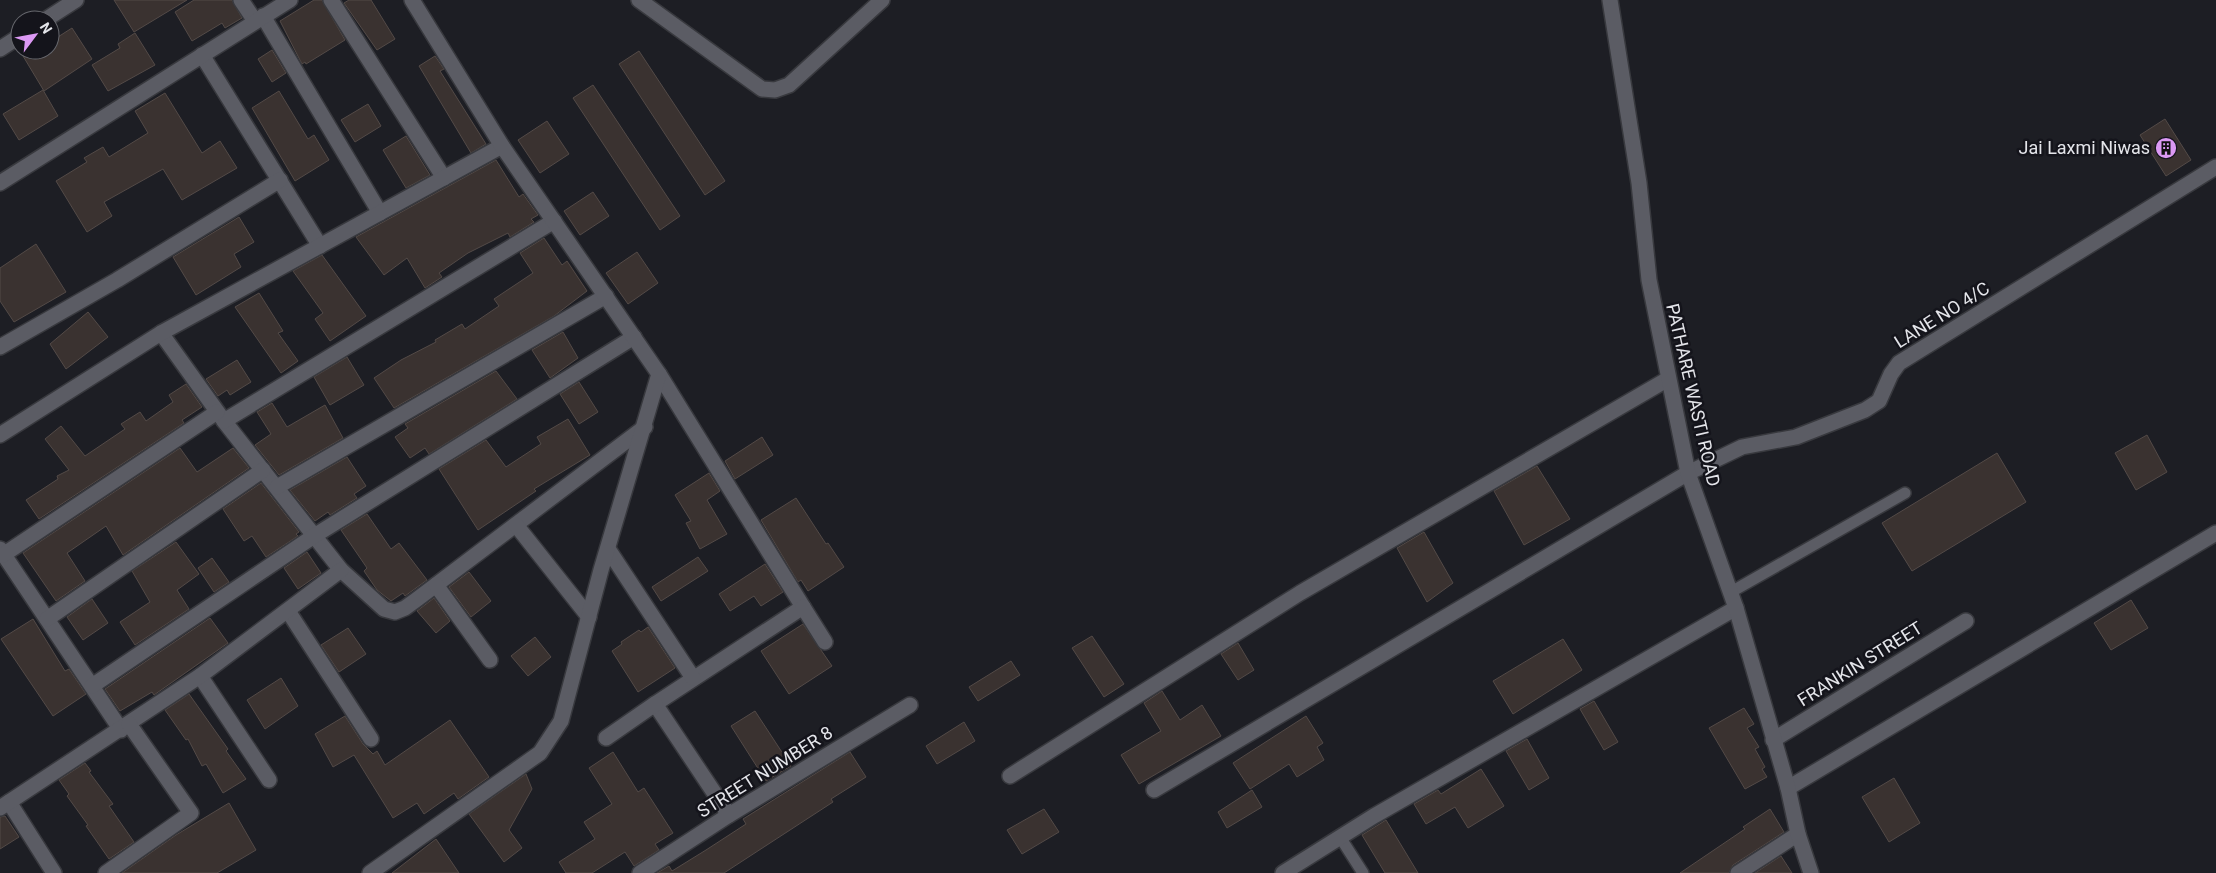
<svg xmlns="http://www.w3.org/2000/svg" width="2216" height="873" font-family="Roboto,sans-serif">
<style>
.building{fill:#3a3230;stroke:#534a47}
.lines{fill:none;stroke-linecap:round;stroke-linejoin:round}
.service-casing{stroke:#38393e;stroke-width:14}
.minor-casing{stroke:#38393e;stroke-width:18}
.tertiary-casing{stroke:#38393e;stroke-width:18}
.service{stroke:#5b5c64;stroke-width:11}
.minor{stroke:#5b5c64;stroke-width:15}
.tertiary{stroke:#5b5c64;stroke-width:15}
.labels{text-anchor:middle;stroke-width:5;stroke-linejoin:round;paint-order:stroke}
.poi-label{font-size:18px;fill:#e4e5ea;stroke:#14141b;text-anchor:end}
.street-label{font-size:18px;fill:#e4e5ea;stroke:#14141b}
</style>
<rect width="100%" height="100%" fill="#1d1e24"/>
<g class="building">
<path d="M114,0H187L134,32Z"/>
<path d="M194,0H232L242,18L225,28L222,23L192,41L175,12Z"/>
<path d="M314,0H322L345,40L306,64L305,62L302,64L280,21Z"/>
<path d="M349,0H371L395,39L377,50L344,3Z"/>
<path d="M72,28L92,59L44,91L23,56L33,50H50V42Z"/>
<path d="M135,33L155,65L108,91L92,65L120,48L118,44Z"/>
<path d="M272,50L286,73L272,82L258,59Z"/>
<path d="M639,51L725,181L705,195L619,64Z"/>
<path d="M435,56L444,69L440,71L486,144L471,153L419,66Z"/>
<path d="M593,85L680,216L660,230L573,98Z"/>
<path d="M43,90L58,116L19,140L3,114Z"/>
<path d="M279,91L308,139L314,135L329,160L295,181L252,108Z"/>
<path d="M165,93L202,153L220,141L237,168L182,200L163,169L104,202L112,216L87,232L56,181L87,162L84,158L103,147L109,157L148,133L135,111Z"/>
<path d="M368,104L381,126L355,142L341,120Z"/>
<path d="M2165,119L2191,160L2166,176L2140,135Z"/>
<path d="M547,121L569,154L540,173L518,140Z"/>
<path d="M406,136L430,175L406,188L383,150Z"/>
<path d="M496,160L519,197L523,194L538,215L531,219L534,222L510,237L508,233L468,253L439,273L442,277L425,288L407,258L384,275L356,237Z"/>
<path d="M593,192L609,216L580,235L564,211Z"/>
<path d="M239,217L254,242L234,254L241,267L196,295L173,257Z"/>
<path d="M544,238L562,265L567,261L587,291L554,316L394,408L374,378L401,360L436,342L435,340L462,324L465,329L499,306L494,299L533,273L520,253Z"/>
<path d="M36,244L66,292L14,322L0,301V268Z"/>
<path d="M637,252L658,283L628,304L606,273Z"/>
<path d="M322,255L366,316L330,341L315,319L323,313L293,271Z"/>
<path d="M259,293L283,331L278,333L298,361L281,373L235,307Z"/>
<path d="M88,312L108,337L66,369L50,344Z"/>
<path d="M563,332L578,358L550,378L532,350Z"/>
<path d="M347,357L364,385L330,405L314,377Z"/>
<path d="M237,360L251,382L230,395L227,390L218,396L206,379Z"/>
<path d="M496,371L517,399L429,454L425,448L410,458L395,437L408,428L405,424Z"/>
<path d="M579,382L598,412L579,424L560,394Z"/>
<path d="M186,384L202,407L182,420L184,423L39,519L26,500L58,479L57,476L69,470L45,439L61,426L85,456L125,429L121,424L140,412L146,421L173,402L169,395Z"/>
<path d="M272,403L287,427L325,405L343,438L279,475L255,445L271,434L257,412Z"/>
<path d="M568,419L590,455L534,489L536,491L478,530L439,469L486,440L506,467L541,444L537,437Z"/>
<path d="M2147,435L2167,472L2136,490L2115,453Z"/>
<path d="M762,437L773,455L735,479L725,461Z"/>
<path d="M180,448L197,472L233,448L249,468L123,555L106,526L67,553L85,581L56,601L23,553Z"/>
<path d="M1997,453L2026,502L1912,571L1882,523Z"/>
<path d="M347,457L366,486L354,494L357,498L330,515L328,512L315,521L290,490Z"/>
<path d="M1537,466L1570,519L1524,545L1494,491Z"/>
<path d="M709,473L720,491L707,500L727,534L700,549L686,523L691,521L675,495Z"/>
<path d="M261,483L299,532L296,534L298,536L266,557L252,536L244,541L223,509Z"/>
<path d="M796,498L826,544L828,543L844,567L808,591L801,580L798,582L761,520Z"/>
<path d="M367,514L391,549L399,543L427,580L405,596L403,593L391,601L377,590L364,571L367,568L341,530Z"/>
<path d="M1424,532L1453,583L1427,602L1397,548Z"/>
<path d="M176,542L199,574L177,590L189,609L135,645L120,622L150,602L132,571Z"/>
<path d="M307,552L321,573L298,589L284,568Z"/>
<path d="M698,557L708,571L661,601L652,587Z"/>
<path d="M212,558L229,582L214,592L198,568Z"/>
<path d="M765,564L783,592L761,606L754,596L730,611L719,594Z"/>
<path d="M469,572L491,601L471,617L449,587Z"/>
<path d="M434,598L450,621L436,633L417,611Z"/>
<path d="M92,599L108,623L83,640L67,617Z"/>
<path d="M2131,600L2148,628L2111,650L2094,623Z"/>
<path d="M210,618L228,643L154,695L152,692L120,711L105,689Z"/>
<path d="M33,619L65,671L69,669L86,694L53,716L1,639Z"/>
<path d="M803,624L832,666L789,694L761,651Z"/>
<path d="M648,627L675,668L638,692L612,651L622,644L621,642L639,630L641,632Z"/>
<path d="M348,628L366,654L339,672L321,645Z"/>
<path d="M1092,636L1124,684L1104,697L1072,648Z"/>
<path d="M535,637L551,657L528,676L511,656Z"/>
<path d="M1563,639L1582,670L1513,714L1493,681Z"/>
<path d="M1238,643L1254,670L1238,680L1221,654Z"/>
<path d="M1011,661L1020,675L978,701L969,687Z"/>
<path d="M281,678L298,706L265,729L247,700Z"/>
<path d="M1162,691L1180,720L1202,705L1221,736L1139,784L1121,755L1161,731L1144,703Z"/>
<path d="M189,694L228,749L226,751L246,779L223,793L206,764L202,766L188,739L186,740L165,710Z"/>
<path d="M1594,701L1618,742L1604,750L1580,709Z"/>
<path d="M1744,708L1754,724L1747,728L1759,747L1755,749L1765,767L1762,769L1767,777L1745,789L1709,728Z"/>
<path d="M755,711L791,766L766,781L731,726Z"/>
<path d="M345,716L363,744L373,754L377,751L385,765L450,720L489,777L458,799L454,793L424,814L417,803L393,818L354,755L333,767L315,734Z"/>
<path d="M1306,716L1323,743L1317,747L1324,760L1297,777L1289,764L1250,789L1233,763Z"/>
<path d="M964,722L975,741L937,764L926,746Z"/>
<path d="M1527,739L1549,778L1529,790L1506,751Z"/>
<path d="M613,752L638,792L644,788L673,833L655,844L659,850L634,866L625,852L592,873H566L559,862L595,839L584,822L612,804L589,768Z"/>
<path d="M850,752L866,777L831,799L833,802L724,873H657L669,866L672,871L706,850L746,824L743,819Z"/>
<path d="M85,763L91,771L89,772L113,804L109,806L134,842L109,859L86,826L88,825L67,796L69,794L59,780Z"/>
<path d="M1481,769L1504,806L1468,828L1455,807L1426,824L1414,804L1438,790L1441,794Z"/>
<path d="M526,774L532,789L509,830L522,848L504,862L469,814Z"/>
<path d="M1894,778L1920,823L1889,842L1862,797Z"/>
<path d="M1252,790L1262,807L1227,828L1218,812Z"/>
<path d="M229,803L256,850L217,873H122L176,835Z"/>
<path d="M1044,809L1059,832L1022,854L1007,830Z"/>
<path d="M1770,809L1784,832L1733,865L1729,873H1680L1745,829L1743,827Z"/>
<path d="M5,816L19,837L0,849V817Z"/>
<path d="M1386,820L1418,873H1385L1362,835Z"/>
<path d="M436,839L459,873H392Z"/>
<path d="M1781,856L1792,873H1755Z"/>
</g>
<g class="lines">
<g class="service-casing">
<g id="service">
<path d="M1731,592L1905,493"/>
<path d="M1340,837L1363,873"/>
</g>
</g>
<g class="minor-casing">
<g id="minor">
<path d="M241,0L255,21"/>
<path d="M331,0L444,178"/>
<path d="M639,0L762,89L775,90L789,85L882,0"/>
<path d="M263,16L380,213"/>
<path d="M45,20L76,0"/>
<path d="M0,49L20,36"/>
<path d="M202,55L320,246"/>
<path d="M0,183L290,0"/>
<path d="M161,333L224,421L341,570L384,609L395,612L405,608L416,600L645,427"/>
<path d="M0,347L117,280L280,180"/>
<path d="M659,374L803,607L655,704L729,815"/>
<path d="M224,421L554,221"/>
<path d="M0,435L161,333L502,146"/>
<path d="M277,487L606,296"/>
<path d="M516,525L589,617"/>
<path d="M0,549L121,730"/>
<path d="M608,549L693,678"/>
<path d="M3,555L217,412"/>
<path d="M436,585L490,660"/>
<path d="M803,607L825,642"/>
<path d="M288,611L371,739"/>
<path d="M47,619L263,470"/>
<path d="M200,676L269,780"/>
<path d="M92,686L314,536L634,337"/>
<path d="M606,738L655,704"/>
<path d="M1773,740L1966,621"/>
<path d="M1010,776L1300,593L1668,379"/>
<path d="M1788,788L2216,533"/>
<path d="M1154,790L1688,473L1742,447L1796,437L1865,410L1879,401L1891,374L1899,363L2216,167"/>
<path d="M9,802L54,873"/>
<path d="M0,808L200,676L341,570"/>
<path d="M106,873L191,813L129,724"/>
<path d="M370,873L540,753L561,721L601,570L659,374L502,146L412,0"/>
<path d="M640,873L729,815L910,705"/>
<path d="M1283,873L1374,816L1736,608"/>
<path d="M1738,873L1798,834"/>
</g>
</g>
<g class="tertiary-casing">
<path id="tertiary" d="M1610,0L1639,183L1649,280L1688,473L1736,608L1788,788L1798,834L1811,873"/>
</g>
<use href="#service" class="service"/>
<use href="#minor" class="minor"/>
<use href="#tertiary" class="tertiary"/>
</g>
<defs>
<g id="building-disc" transform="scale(1.125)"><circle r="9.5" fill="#dc99f4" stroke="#14141b"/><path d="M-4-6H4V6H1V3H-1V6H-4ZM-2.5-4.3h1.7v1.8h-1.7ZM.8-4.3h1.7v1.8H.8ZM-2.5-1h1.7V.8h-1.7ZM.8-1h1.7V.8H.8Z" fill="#111"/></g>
</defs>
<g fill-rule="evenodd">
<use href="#building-disc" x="2166" y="148"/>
</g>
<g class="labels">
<g class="poi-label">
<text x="2150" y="154">Jai Laxmi Niwas</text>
</g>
<g class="street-label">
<text transform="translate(1942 315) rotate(-32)" y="6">LANE NO 4/C</text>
<text transform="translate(1693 395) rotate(77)" y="6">PATHARE WASTI ROAD</text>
<text transform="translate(1860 664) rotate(-32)" y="6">FRANKIN STREET</text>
<text transform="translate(765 772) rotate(-32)" y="6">STREET NUMBER 8</text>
</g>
</g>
<g transform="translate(35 35) rotate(58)"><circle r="24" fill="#14141b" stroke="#67686e"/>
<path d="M0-4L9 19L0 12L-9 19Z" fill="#dc99f4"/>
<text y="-8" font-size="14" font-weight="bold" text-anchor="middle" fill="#e4e5ea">N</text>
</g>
</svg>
